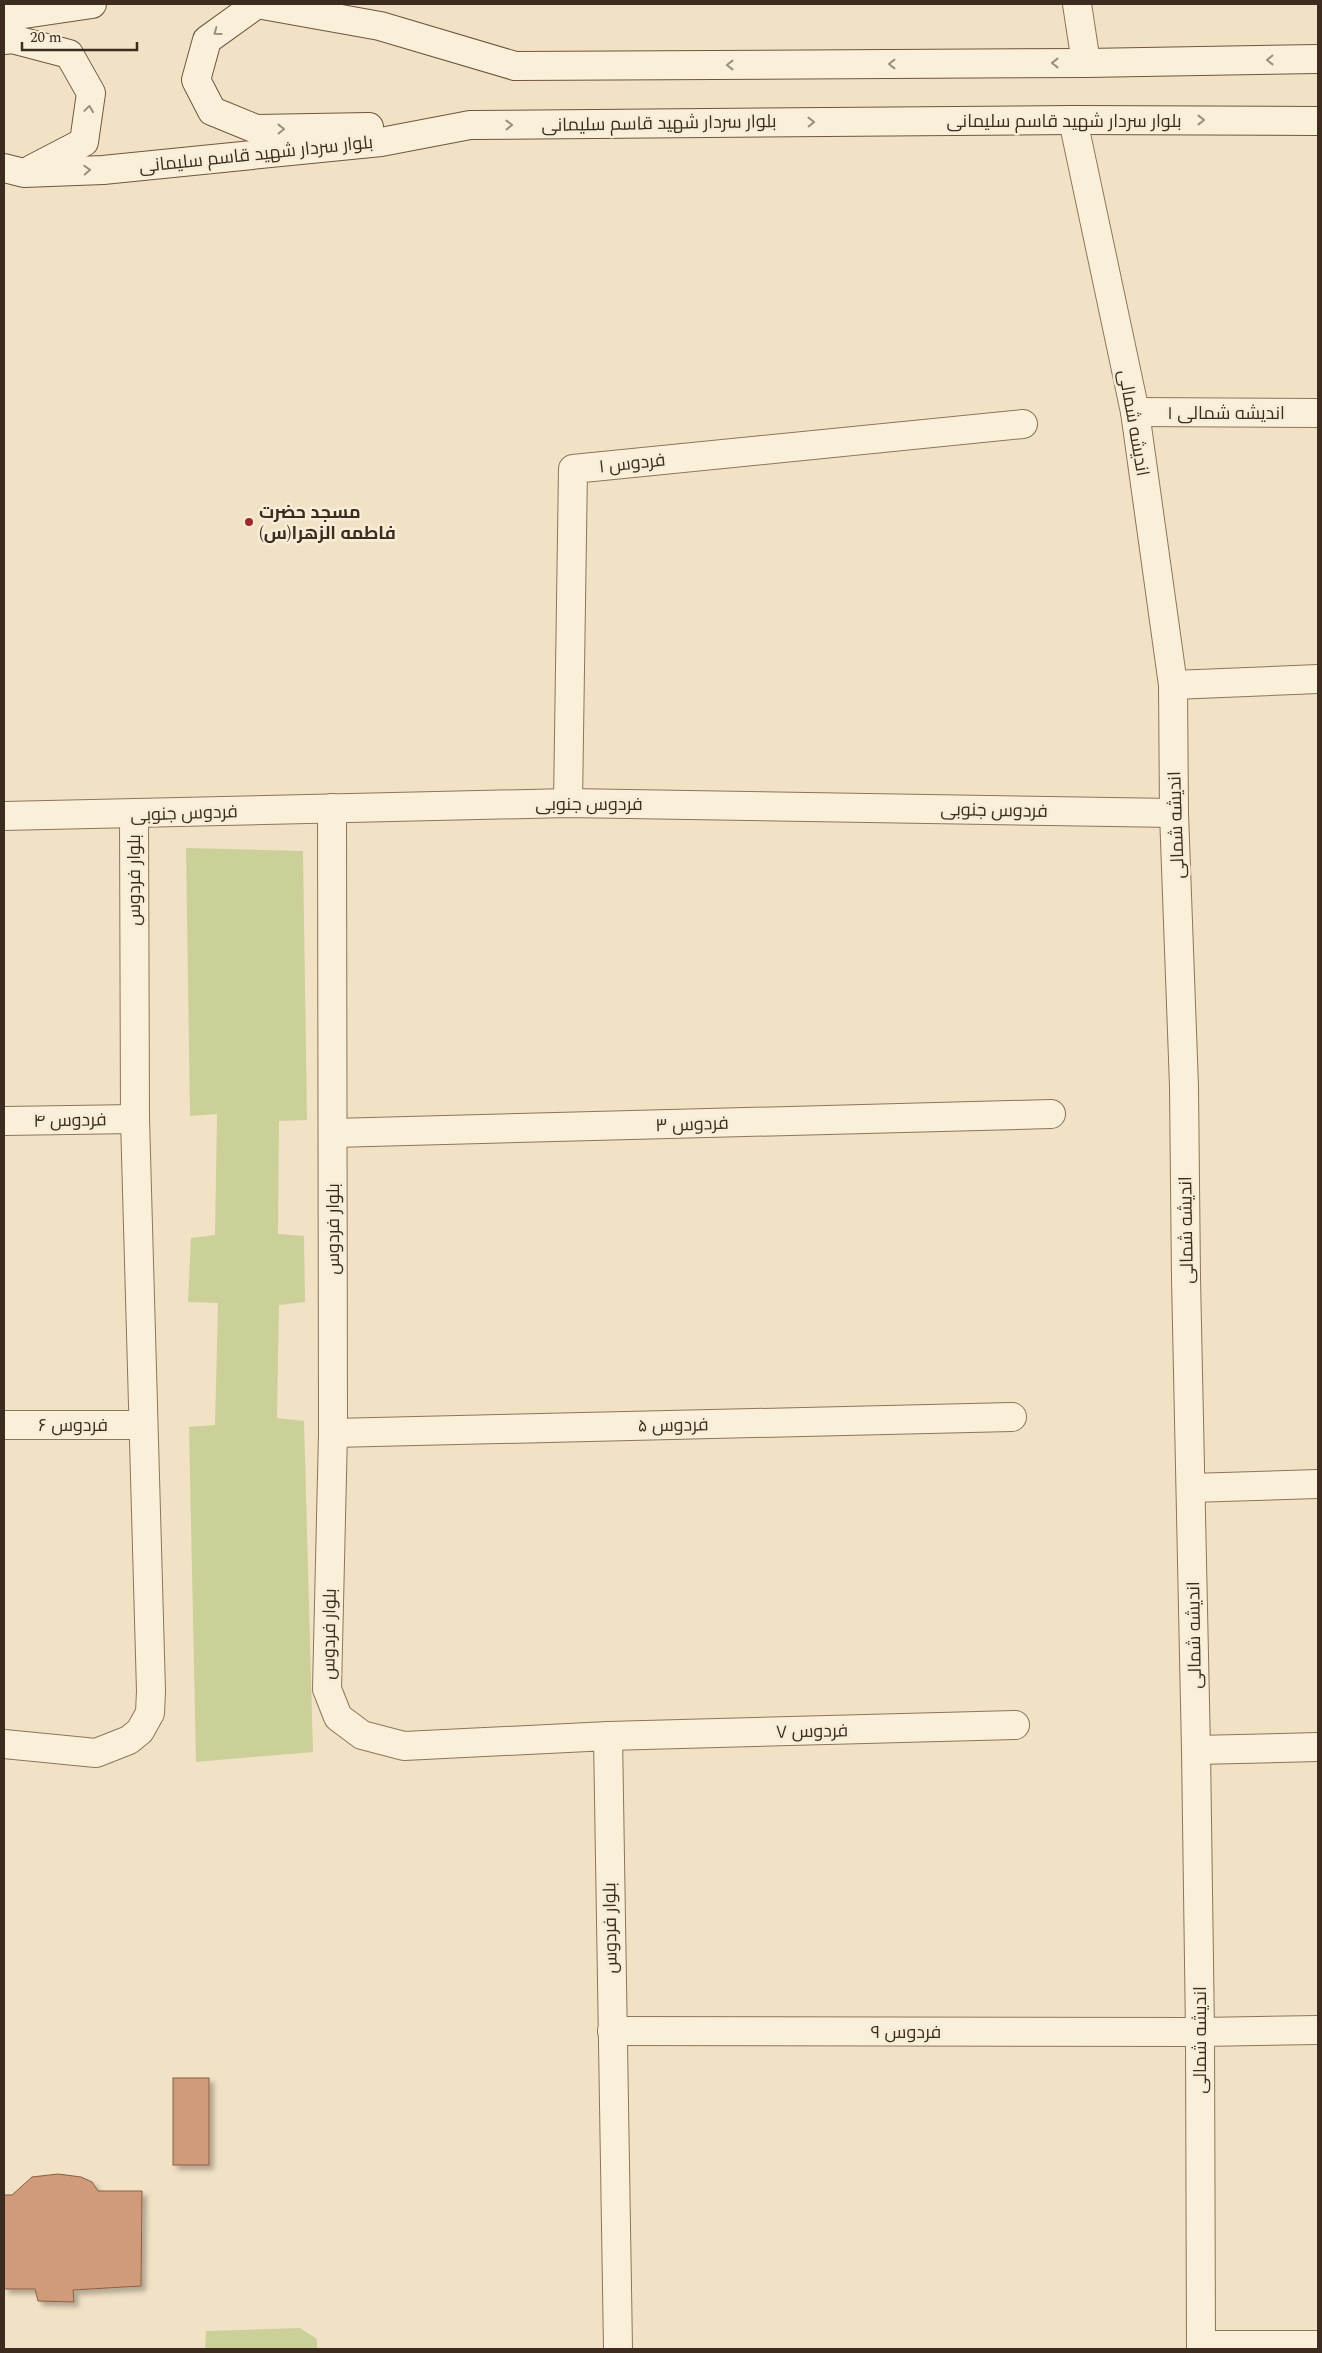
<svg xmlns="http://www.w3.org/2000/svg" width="1322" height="2353" font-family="Spectral,Cairo,serif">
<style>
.green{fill:#cbd099}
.building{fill:#d09b7a;stroke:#8d5c3f;filter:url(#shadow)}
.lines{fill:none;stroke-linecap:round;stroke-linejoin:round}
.minor-casing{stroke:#8d745a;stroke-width:30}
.tertiary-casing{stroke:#8d745a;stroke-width:30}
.secondary-casing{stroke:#6f553d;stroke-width:30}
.minor{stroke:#faf0da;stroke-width:28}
.tertiary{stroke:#faf0da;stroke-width:28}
.secondary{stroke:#faf0da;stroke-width:28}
.oneway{stroke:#9b8e7c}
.poi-dot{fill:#9f272b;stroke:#f7edd6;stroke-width:2}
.labels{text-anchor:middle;stroke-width:5;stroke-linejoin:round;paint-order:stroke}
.street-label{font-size:18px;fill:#3c2c1f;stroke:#f7edd6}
.poi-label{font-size:18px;font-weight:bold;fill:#3c2c1f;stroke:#f7edd6;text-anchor:start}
</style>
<defs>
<filter id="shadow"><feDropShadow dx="4.5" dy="4.5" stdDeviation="2.5" flood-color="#0004"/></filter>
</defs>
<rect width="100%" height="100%" fill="#f1e2c6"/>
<g class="green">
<path d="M186,848L303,851L307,1120L279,1121L278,1234L304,1236L305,1302L279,1305L277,1418L304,1421L313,1752L196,1762L189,1427L215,1425L218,1303L188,1302L191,1238L215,1235L217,1114L190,1116Z"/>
<path d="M300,2328L317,2339V2349H205L206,2331Z"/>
</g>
<g class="building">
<rect x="173" y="2078" width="36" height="87"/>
<path d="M58,2174L81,2177L92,2182L98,2191H142L141,2286L73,2290L74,2302L38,2301L35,2289H4V2195H12L32,2177Z"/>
</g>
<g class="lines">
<g class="minor-casing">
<g id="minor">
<path d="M1135,412L1318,413"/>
<path d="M1173,685L1318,679"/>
<path d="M568,803L573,469L1023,424"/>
<path d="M4,1121L135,1119"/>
<path d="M333,1133L1051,1114"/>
<path d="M4,1425H143"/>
<path d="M333,1433L1012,1417"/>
<path d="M1191,1488L1318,1484"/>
<path d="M608,1736L1015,1725"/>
<path d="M1196,1750L1318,1747"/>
<path d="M612,2031L1200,2032L1318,2030"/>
<path d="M1201,2345H1318"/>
</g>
</g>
<g class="tertiary-casing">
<g id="tertiary">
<path d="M1077,4L1086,63"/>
<path d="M1073,120L1135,412L1173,685L1174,813L1184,1086L1186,1278L1196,1750L1200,2032L1201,2349"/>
<path d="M332,808L333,1433L327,1689L338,1717L362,1735L404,1746L608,1736L618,2349"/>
<path d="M4,816L568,803L1174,813"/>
<path d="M4,1744L96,1753L129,1740L140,1731L150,1713L151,1691L135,1119L134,814"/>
</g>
</g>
<g class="secondary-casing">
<g id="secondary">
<path d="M257,4L380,26L515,66L1086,63L1318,59"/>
<path d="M257,4L207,40L196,80L212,111L256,129L369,127"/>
<path d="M4,17L92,4"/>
<path d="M4,40L12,39L69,54L91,93L84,142L32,169"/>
<path d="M4,168L24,173L103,170L381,142L470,125L1073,120L1318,121"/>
</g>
</g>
<use href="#minor" class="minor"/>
<use href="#tertiary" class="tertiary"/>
<use href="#secondary" class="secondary"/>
</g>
<defs><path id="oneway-chevron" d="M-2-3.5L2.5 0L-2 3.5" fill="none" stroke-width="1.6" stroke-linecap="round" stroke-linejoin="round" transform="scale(1.25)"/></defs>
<g class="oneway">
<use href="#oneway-chevron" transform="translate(217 32) rotate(144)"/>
<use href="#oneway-chevron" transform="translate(1270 60) rotate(179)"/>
<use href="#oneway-chevron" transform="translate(1055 63) rotate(180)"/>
<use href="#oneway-chevron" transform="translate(892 64) rotate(180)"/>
<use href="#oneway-chevron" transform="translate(730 65) rotate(180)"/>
<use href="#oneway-chevron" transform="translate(89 109) rotate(-82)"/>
<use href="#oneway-chevron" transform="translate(1201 120)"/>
<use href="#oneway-chevron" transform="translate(811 122) rotate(-1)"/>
<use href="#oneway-chevron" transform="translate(509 125) rotate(-1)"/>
<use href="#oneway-chevron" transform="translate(281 129) rotate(-1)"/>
<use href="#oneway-chevron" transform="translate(87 170) rotate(-3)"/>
</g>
<circle class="poi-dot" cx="249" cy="522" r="5"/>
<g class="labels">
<g class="street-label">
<text x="1064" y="127">بلوار سردار شهید قاسم سلیمانی</text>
<text transform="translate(659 123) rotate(-1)" y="6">بلوار سردار شهید قاسم سلیمانی</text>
<text transform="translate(256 154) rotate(-6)" y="6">بلوار سردار شهید قاسم سلیمانی</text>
<text x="1226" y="419">اندیشه شمالی ۱</text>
<text transform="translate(1134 423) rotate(80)" y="6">اندیشه شمالی</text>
<text transform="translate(632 463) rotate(-6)" y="6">فردوس ۱</text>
<text x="589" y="810">فردوس جنوبی</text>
<text transform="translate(994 810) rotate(1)" y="6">فردوس جنوبی</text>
<text transform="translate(184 813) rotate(-2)" y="6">فردوس جنوبی</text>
<text transform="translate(1176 825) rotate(-92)" y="6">اندیشه شمالی</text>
<text transform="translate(134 880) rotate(-90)" y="6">بلوار فردوس</text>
<text transform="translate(70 1120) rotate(-1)" y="6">فردوس ۴</text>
<text transform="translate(692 1124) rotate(-2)" y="6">فردوس ۳</text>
<text transform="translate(333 1229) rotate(-90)" y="6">بلوار فردوس</text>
<text transform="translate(1186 1230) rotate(-91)" y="6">اندیشه شمالی</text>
<text x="73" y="1431">فردوس ۶</text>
<text transform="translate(673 1425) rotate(-1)" y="6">فردوس ۵</text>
<text transform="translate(329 1634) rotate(-89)" y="6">بلوار فردوس</text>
<text transform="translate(1194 1635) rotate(-91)" y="6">اندیشه شمالی</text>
<text transform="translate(812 1731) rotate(-1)" y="6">فردوس ۷</text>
<text transform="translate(610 1928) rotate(-91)" y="6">بلوار فردوس</text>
<text x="906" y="2038">فردوس ۹</text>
<text transform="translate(1200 2040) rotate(-90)" y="6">اندیشه شمالی</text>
</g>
<g class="poi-label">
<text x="259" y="518">مسجد حضرت<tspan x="259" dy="21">فاطمه الزهرا(س)</tspan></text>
</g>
</g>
<rect width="1322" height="2353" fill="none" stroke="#3c2c1f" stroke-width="10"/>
<path d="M22 42v8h115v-8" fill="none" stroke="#3c2c1f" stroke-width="2.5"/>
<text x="30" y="42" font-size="15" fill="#3c2c1f" stroke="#f7edd6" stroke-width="4" paint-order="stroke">20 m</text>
</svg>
